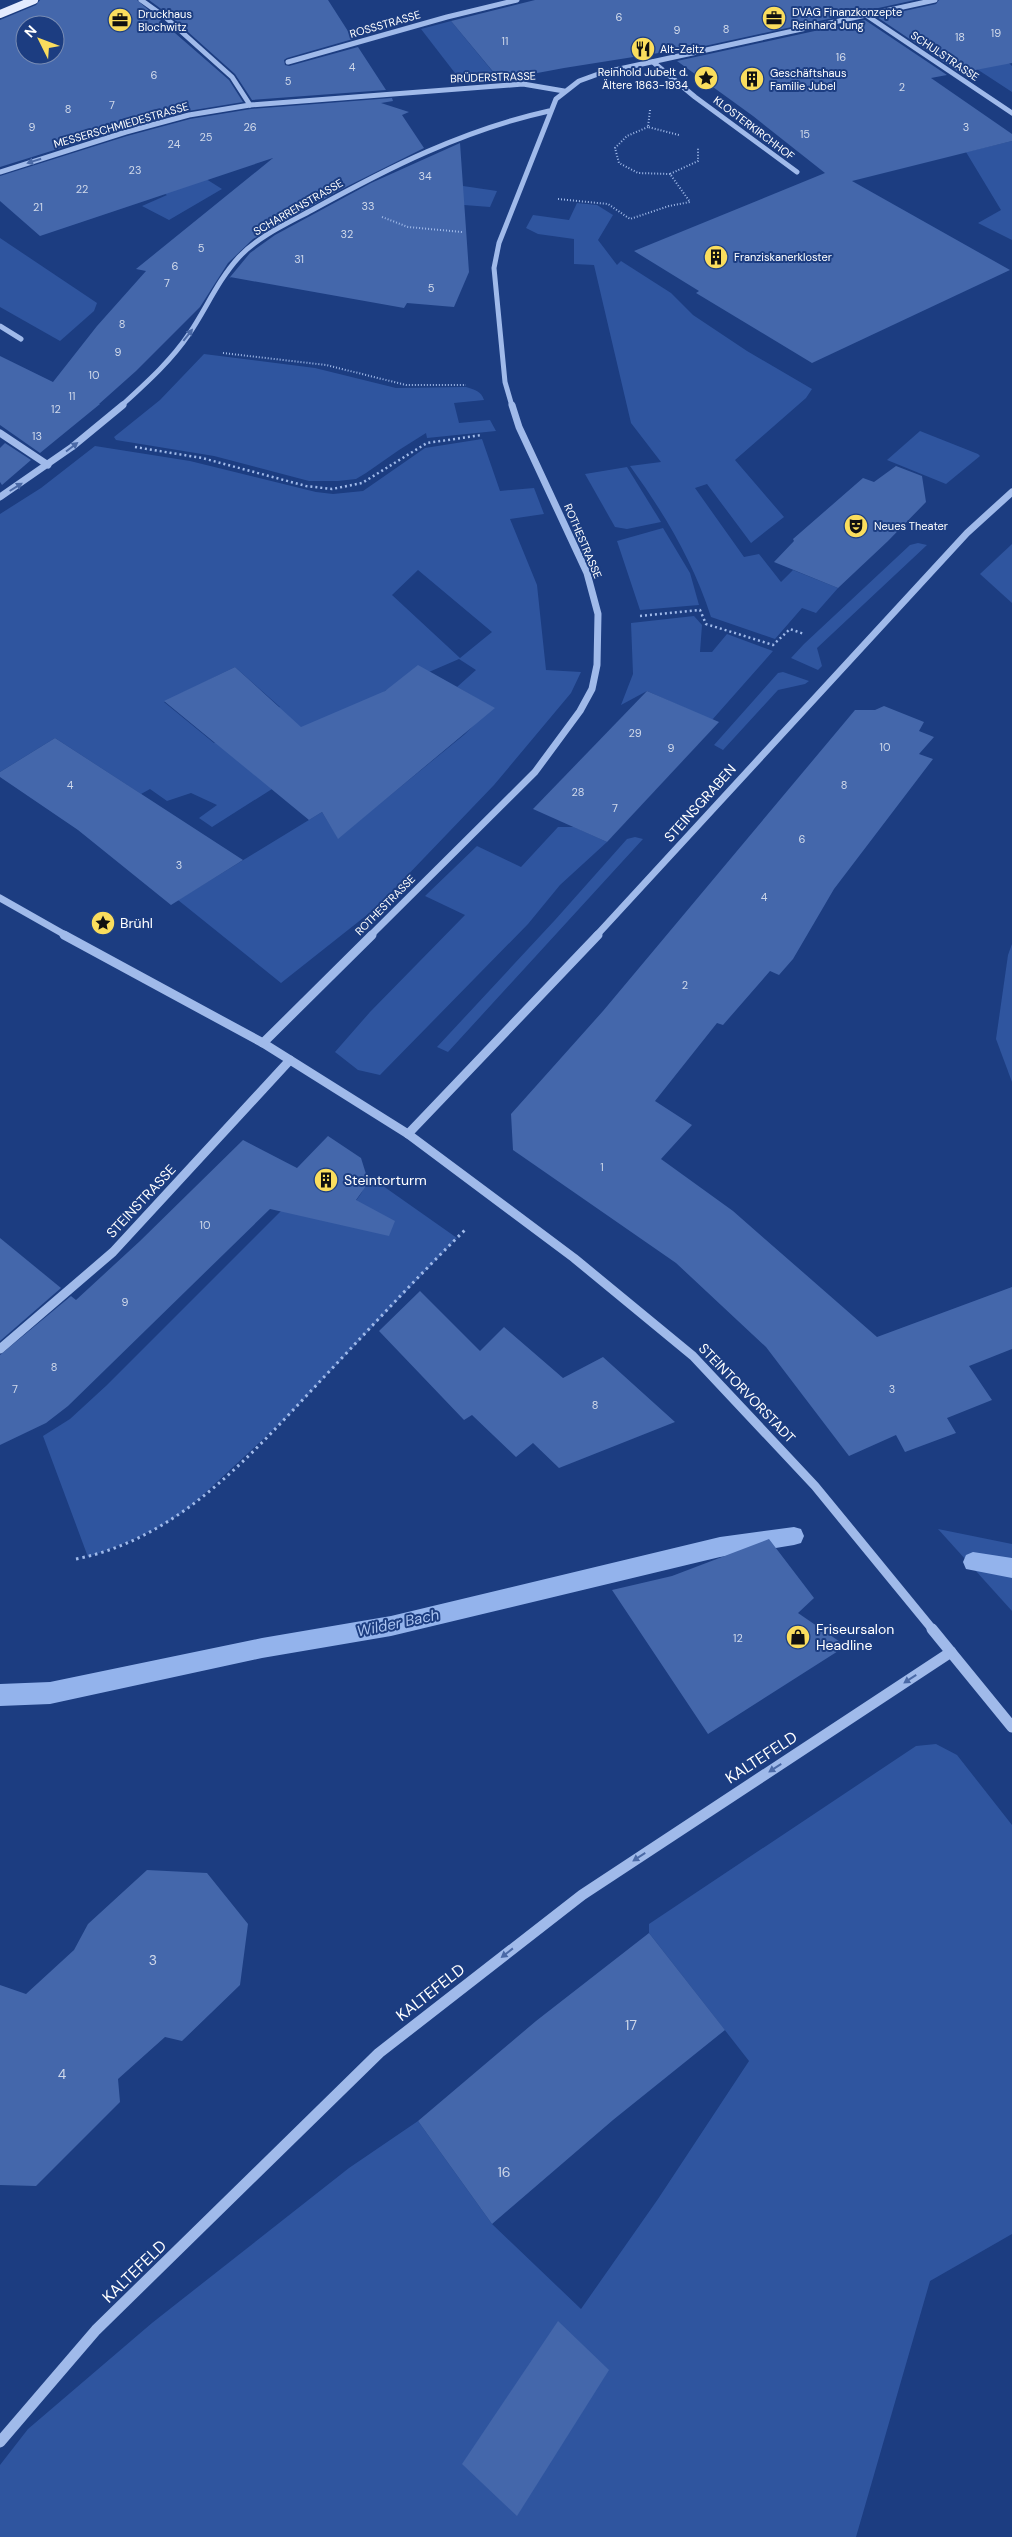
<svg xmlns="http://www.w3.org/2000/svg" width="1012" height="2537" font-family="'DM Sans',sans-serif">
<style>
.green{fill:#2f559f;fill-rule:evenodd}
.lines{fill:none;stroke-linecap:round;stroke-linejoin:round}
.stream{fill:#93b3ec;fill-rule:evenodd}
.building{fill:#4467ab;fill-rule:evenodd}
.path-far2{stroke:#a0baea;stroke-width:2;stroke-dasharray:1 2;stroke-linecap:butt}
.path-far1{stroke:#a0baea;stroke-width:2.5;stroke-dasharray:2 3;stroke-linecap:butt}
.path{stroke:#a0baea;stroke-width:3;stroke-dasharray:2.5 4;stroke-linecap:butt}
.minor-far3{stroke:#a0baea;stroke-width:5}
.minor-far2{stroke:#a0baea;stroke-width:7}
.minor-far1{stroke:#a0baea;stroke-width:9}
.minor{stroke:#a0baea;stroke-width:11}
.major{stroke:#e3ebfe;stroke-width:8}
.oneway{fill:#4a69a6}
.labels{text-anchor:middle;stroke-width:4;stroke-linejoin:round;paint-order:stroke}
.far-poi-label{font-size:11px;fill:#fff;stroke:#1c3d81;text-anchor:start}
.number-label{font-size:11px;fill:#d0d9ea}
.far-street-label{font-size:11px;fill:#fff;stroke:#1c3d81}
.street-label{font-size:14px;fill:#fff;stroke:#1c3d81}
.poi-label{font-size:14px;fill:#fff;stroke:#1c3d81;text-anchor:start}
.near-number-label{font-size:14px;fill:#d0d9ea}
.water-label{font-size:15px;font-style:italic;fill:#abc4f1;stroke:#1c3d81}
.near-street-label{font-size:16px;fill:#fff;stroke:#1c3d81}
</style>
<rect width="100%" height="100%" fill="#1c3d81"/>
<g class="green">
<path d="M451,21L498,78L458,77L421,29Z"/>
<path d="M963,60L1009,63L1012,66V92Z"/>
<path d="M1012,141V240L978,223L1001,210L966,152Z"/>
<path d="M187,167L222,189L169,220L142,206L167,195L143,182Z"/>
<path d="M463,186L497,191L490,207L464,205L454,190Z"/>
<path d="M577,203L597,205L613,215L598,240L617,265L621,261L671,293L693,315L747,351L812,389L806,398L735,460L784,517L751,543L707,484L695,488L744,557L759,554L781,582L793,570L838,588L816,613L802,608L775,639L711,617C693,561 664,513 630,466L661,462L631,423L594,265L574,264V239L538,234L526,228L533,215L569,220Z"/>
<path d="M0,238L97,303L94,311L60,341L0,307Z"/>
<path d="M204,354L315,368L396,388L466,387C475,390 481,391 484,400L454,403L459,423L490,420L496,431L427,438L426,433L399,450L366,473L356,479L338,481H309L214,456L116,440L114,437L160,400Z"/>
<path d="M920,431L978,454L980,456L946,484L887,460Z"/>
<path d="M482,439L500,491L534,488L544,514L510,519L537,585L546,670L581,672L571,693L494,785L377,907L281,983L178,900L322,812L338,838L465,734L492,707L457,687L476,670L459,659L385,691L341,725L283,782L212,827L199,818L217,805L191,793L167,801L150,789L141,794L55,738L0,772V514L41,488L95,446L190,461L316,492L333,494L363,491L425,448ZM418,570L492,632L460,658L392,595ZM235,667L280,707L214,743L164,702Z"/>
<path d="M627,467L661,522L627,529L615,527L585,474Z"/>
<path d="M663,528L690,573L699,605L640,610L617,541Z"/>
<path d="M918,543L927,545L817,648L822,666L818,670L791,658L804,644L910,545Z"/>
<path d="M1012,544V603L980,574Z"/>
<path d="M694,616L702,625L700,652H712L727,634L773,651L712,720L647,691L621,705L633,674L631,623Z"/>
<path d="M783,672L809,681L805,684L778,690L723,750L714,745L778,673Z"/>
<path d="M558,827H574L607,842L560,885L528,924L380,1075L358,1070L335,1052L370,1012L465,915L425,896L477,846L521,867Z"/>
<path d="M635,837L643,839L448,1052L437,1047L555,920L627,839Z"/>
<path d="M1012,944V1082L996,1039L1008,955Z"/>
<path d="M366,1174L457,1238L288,1416L192,1505C162,1529 125,1544 88,1557L43,1436L70,1419L107,1385L286,1206L348,1209C359,1198 366,1190 366,1174Z"/>
<path d="M938,1529L1012,1544V1611Z"/>
<path d="M936,1744L957,1755L1012,1825V2234L930,2281L856,2537H0V2465L28,2429L152,2323L349,2168L418,2121L492,2224L581,2309L658,2199L749,2061L649,1933V1924L916,1746Z"/>
</g>
<g class="lines">
<g class="stream">
<path d="M794,1527L801,1529L804,1536L801,1543L794,1545L720,1557L391,1636L262,1658L50,1704L0,1706V1684L50,1682L262,1638L391,1616L720,1537Z"/>
<path d="M973,1552L1012,1558V1578L966,1569L963,1562L966,1555Z"/>
</g>
</g>
<g class="building">
<path d="M40,0H137L229,80L243,102L188,111L125,128L0,167V20L36,5ZM25,25H55V55H25Z"/>
<path d="M149,0H328L353,39L287,58L284,60L285,65L289,66L358,47L386,90L252,100L235,74L168,14Z"/>
<path d="M535,0H915L668,54L665,52L564,68L500,80L451,21Z"/>
<path d="M939,0H1012V63L960,73L877,17L936,4Z"/>
<path d="M865,20L947,75L931,78L1012,134V141L852,181L1010,270L812,363L696,293L699,291L634,251L825,173L753,116L677,61Z"/>
<path d="M392,98L393,101L381,103L409,112L402,115L424,148L338,191L253,239L228,263L200,307L136,371L99,404H100L40,453L0,425V356L53,382L97,326L146,271L136,269L273,158L40,236L0,201V176L127,136L190,119L251,109Z"/>
<path d="M460,143L469,272L454,307L407,303L404,308L230,277L226,282L250,253L275,235L371,183Z"/>
<path d="M5,443L31,460L2,485L0,482V448Z"/>
<path d="M896,466L922,476L926,502L888,541L838,588L774,562L794,541L793,539L863,478L874,482Z"/>
<path d="M418,665L495,708L338,839L322,812L309,820L164,701L235,667L301,727L385,691Z"/>
<path d="M647,691L719,722L607,842L533,809Z"/>
<path d="M884,706L924,722L919,731L934,737L919,754L933,759L834,889L793,959L779,975L770,971L723,1025L717,1023L655,1101L692,1125L661,1159L733,1211L877,1337L1012,1287V1349L969,1366L992,1400L947,1418L956,1433L905,1452L896,1435L849,1456L766,1347L676,1263L513,1150L511,1114L603,1011L855,710H875Z"/>
<path d="M55,738L243,860L171,905L78,830L0,777V772Z"/>
<path d="M328,1136L361,1158L366,1174V1186L356,1200L395,1221L389,1236L270,1209L68,1406L46,1423L0,1445V1355L71,1296L76,1300L140,1241L243,1140L297,1168Z"/>
<path d="M0,1238L61,1288L0,1341Z"/>
<path d="M420,1291L480,1351L504,1327L563,1378L603,1357L675,1422L559,1468L533,1443L516,1457L472,1415L464,1420L379,1331Z"/>
<path d="M769,1539L814,1598L798,1613L846,1646L708,1734L612,1590L672,1576Z"/>
<path d="M147,1870L207,1873L248,1924L240,1985L182,2041L165,2037L118,2079L120,2102L36,2186L0,2185V1985L26,1994L74,1950L88,1924Z"/>
<path d="M649,1933L725,2030L613,2120L492,2224L418,2121L536,2021Z"/>
<path d="M558,2321L609,2370L517,2516L462,2464Z"/>
</g>
<g class="lines">
<g class="path-far2">
<path d="M650,110L648,127L679,135"/>
<path d="M648,127L627,136L615,148L619,163L638,173L670,174"/>
<path d="M558,199L608,204L630,219L669,206L690,202L670,174L698,161V148"/>
<path d="M382,217L408,227L462,232"/>
<path d="M223,353L326,365L406,385H466"/>
</g>
<g class="path-far1">
<path d="M135,447L202,458L306,486L332,489L362,483L427,443L482,435"/>
<path d="M640,616L700,610L706,624L773,645L790,629L804,634"/>
</g>
<path class="path" d="M76,1559C182,1538 254,1451 325,1376C372,1326 418,1276 467,1228"/>
<g class="minor-far3">
<path d="M141,0L165,17L232,77L250,105"/>
<path d="M866,15L1012,113"/>
<path d="M288,62L447,17L517,0"/>
<path d="M653,62L695,97L797,172"/>
<path d="M0,172L126,132L189,115L250,105L523,84L564,91"/>
<path d="M0,326L21,339"/>
<path d="M121,406C145,384 171,361 189,334C206,309 218,280 239,257C259,236 286,224 312,210C388,168 463,130 549,111"/>
<path d="M512,406L505,382L494,268L499,243L556,99L579,81L601,73L935,0"/>
</g>
<g class="minor-far2">
<path d="M0,433L48,465"/>
<path d="M0,497L72,447L123,405"/>
<path d="M0,898L67,936"/>
<path d="M370,936L535,772L580,711L592,689L597,665L598,614L587,573L519,427L512,405"/>
<path d="M596,936L967,533L1012,492"/>
</g>
<g class="minor-far1">
<path d="M64,935L263,1043L408,1134L574,1258L693,1356L815,1486L933,1630"/>
<path d="M263,1043L372,935"/>
<path d="M408,1134L598,935"/>
<path d="M0,1349L113,1252L290,1060"/>
</g>
<g class="minor">
<path d="M932,1629L1012,1727"/>
<path d="M0,2442L96,2330L379,2053L582,1895L951,1652"/>
</g>
<path class="major" d="M0,14L34,0"/>
</g>
<defs><path id="oneway-solid" d="M-6-.8H1V-3.2L6.5 0L1 3.2V.8H-6Z" transform="scale(1.25)"/></defs>
<g class="oneway">
<use href="#oneway-solid" transform="translate(34 161) rotate(163)"/>
<use href="#oneway-solid" transform="translate(188 335) rotate(-52)"/>
<use href="#oneway-solid" transform="translate(72 447) rotate(-37)"/>
<use href="#oneway-solid" transform="translate(16 487) rotate(-32)"/>
<use href="#oneway-solid" transform="translate(910 1679) rotate(147)"/>
<use href="#oneway-solid" transform="translate(775 1768) rotate(147)"/>
<use href="#oneway-solid" transform="translate(639 1857) rotate(147)"/>
<use href="#oneway-solid" transform="translate(507 1953) rotate(142)"/>
</g>
<defs>
<g id="office-disc" transform="scale(1.25)"><circle r="9.5" fill="#fadd5d" stroke="#1c3d81"/><path d="M-6-3h4V-5.5h4V-3h4V5H-6ZM-1-4.5V-3h2v-1.5ZM-6 0V1H6V0Z" fill="#111"/></g>
<g id="restaurant-disc" transform="scale(1.25)"><circle r="9.5" fill="#fadd5d" stroke="#1c3d81"/><path d="M-5-6h1v4h1v-4h1v4h1v-4h1v5L-1.5 .5V6h-2V.5L-5-1ZM5-6V6H3V1.5H1.5Q1.5-4 5-6Z" fill="#111"/></g>
<g id="sight-disc" transform="scale(1.25)"><circle r="9.5" fill="#fadd5d" stroke="#1c3d81"/><path d="M0-6L1.8-2.2L6-1.7L2.9 1.2L3.7 5.4L0 3.3L-3.7 5.4L-2.9 1.2L-6-1.7L-1.8-2.2Z" fill="#111"/></g>
<g id="building-disc" transform="scale(1.25)"><circle r="9.5" fill="#fadd5d" stroke="#1c3d81"/><path d="M-4-6H4V6H1V3H-1V6H-4ZM-2.5-4.3h1.7v1.8h-1.7ZM.8-4.3h1.7v1.8H.8ZM-2.5-1h1.7V.8h-1.7ZM.8-1h1.7V.8H.8Z" fill="#111"/></g>
<g id="theatre-disc" transform="scale(1.25)"><circle r="9.5" fill="#fadd5d" stroke="#1c3d81"/><path d="M-5-5.5Q0-4 5-5.5V0Q5 5 0 6Q-5 5-5 0ZM-3.3-2.5H-1v1.5H-3.3ZM1-2.5H3.3v1.5H1ZM-2.8 1Q0 5.5 2.8 1Z" fill="#111"/></g>
<g id="shop-disc" transform="scale(1.25)"><circle r="9.5" fill="#fadd5d" stroke="#1c3d81"/><path d="M-5-2.5h2.3a2.7 3.5 0 0 1 5.4 0H5L5.5 6h-11ZM-1.5-2.5h3a1.5 2.3 0 0 0-3 0Z" fill="#111"/></g>
</defs>
<g fill-rule="evenodd">
<use href="#office-disc" x="774" y="18"/>
<use href="#office-disc" x="120" y="20"/>
<use href="#restaurant-disc" x="643" y="49"/>
<use href="#sight-disc" x="706" y="78"/>
<use href="#building-disc" x="752" y="79"/>
<use href="#building-disc" x="716" y="257"/>
<use href="#theatre-disc" x="856" y="526"/>
<use href="#sight-disc" x="103" y="923"/>
<use href="#building-disc" x="326" y="1180"/>
<use href="#shop-disc" x="798" y="1637"/>
</g>
<g class="labels">
<g class="far-poi-label">
<text x="792" y="16">DVAG Finanzkonzepte<tspan x="792" dy="13">Reinhard Jung</tspan></text>
<text x="138" y="18">Druckhaus<tspan x="138" dy="13">Blochwitz</tspan></text>
<text x="660" y="53">Alt-Zeitz</text>
<text x="688" y="76" text-anchor="end">Reinhold Jubelt d.<tspan x="688" dy="13">Ältere 1863-1934</tspan></text>
<text x="770" y="77">Geschäftshaus<tspan x="770" dy="13">Familie Jubel</tspan></text>
<text x="734" y="261">Franziskanerkloster</text>
<text x="874" y="530">Neues Theater</text>
</g>
<g class="number-label">
<text x="619" y="21">6</text>
<text x="726" y="33">8</text>
<text x="677" y="34">9</text>
<text x="996" y="37">19</text>
<text x="960" y="41">18</text>
<text x="505" y="45">11</text>
<text x="841" y="61">16</text>
<text x="352" y="71">4</text>
<text x="154" y="79">6</text>
<text x="288" y="85">5</text>
<text x="902" y="91">2</text>
<text x="112" y="109">7</text>
<text x="68" y="113">8</text>
<text x="32" y="131">9</text>
<text x="250" y="131">26</text>
<text x="966" y="131">3</text>
<text x="805" y="138">15</text>
<text x="206" y="141">25</text>
<text x="174" y="148">24</text>
<text x="135" y="174">23</text>
<text x="425" y="180">34</text>
<text x="82" y="193">22</text>
<text x="368" y="210">33</text>
<text x="38" y="211">21</text>
<text x="347" y="238">32</text>
<text x="201" y="252">5</text>
<text x="299" y="263">31</text>
<text x="175" y="270">6</text>
<text x="167" y="287">7</text>
<text x="431" y="292">5</text>
<text x="122" y="328">8</text>
<text x="118" y="356">9</text>
<text x="94" y="379">10</text>
<text x="72" y="400">11</text>
<text x="56" y="413">12</text>
<text x="37" y="440">13</text>
<text x="635" y="737">29</text>
<text x="885" y="751">10</text>
<text x="671" y="752">9</text>
<text x="70" y="789">4</text>
<text x="844" y="789">8</text>
<text x="578" y="796">28</text>
<text x="615" y="812">7</text>
<text x="802" y="843">6</text>
<text x="179" y="869">3</text>
<text x="764" y="901">4</text>
<text x="685" y="989">2</text>
<text x="602" y="1171">1</text>
<text x="205" y="1229">10</text>
<text x="125" y="1306">9</text>
<text x="54" y="1371">8</text>
<text x="15" y="1393">7</text>
<text x="892" y="1393">3</text>
<text x="595" y="1409">8</text>
<text x="738" y="1642">12</text>
</g>
<g class="far-street-label">
<text transform="translate(385 24) rotate(-16)" y="4">ROSSSTRASSE</text>
<text transform="translate(945 56) rotate(34)" y="4">SCHULSTRASSE</text>
<text transform="translate(493 77) rotate(-2)" y="4">BRÜDERSTRASSE</text>
<text transform="translate(121 125) rotate(-16)" y="4">MESSERSCHMIEDESTRASSE</text>
<text transform="translate(754 128) rotate(37)" y="4">KLOSTERKIRCHHOF</text>
<text transform="translate(298 207) rotate(-30)" y="4">SCHARRENSTRASSE</text>
<text transform="translate(583 541) rotate(67)" y="4">ROTHESTRASSE</text>
<text transform="translate(385 905) rotate(-45)" y="4">ROTHESTRASSE</text>
</g>
<g class="street-label">
<text transform="translate(700 803) rotate(-48)" y="5">STEINSGRABEN</text>
<text transform="translate(141 1201) rotate(-47)" y="5">STEINSTRASSE</text>
<text transform="translate(747 1393) rotate(46)" y="5">STEINTORVORSTADT</text>
</g>
<g class="poi-label">
<text x="120" y="928">Brühl</text>
<text x="344" y="1185">Steintorturm</text>
<text x="816" y="1634">Friseursalon<tspan x="816" dy="16">Headline</tspan></text>
</g>
<g class="near-number-label">
<text x="153" y="1965">3</text>
<text x="631" y="2030">17</text>
<text x="62" y="2079">4</text>
<text x="504" y="2177">16</text>
</g>
<g class="water-label">
<text transform="translate(398 1623) rotate(-12)" y="5">Wilder Bach</text>
</g>
<g class="near-street-label">
<text transform="translate(761 1757) rotate(-33)" y="6">KALTEFELD</text>
<text transform="translate(430 1992) rotate(-38)" y="6">KALTEFELD</text>
<text transform="translate(134 2271) rotate(-44)" y="6">KALTEFELD</text>
</g>
</g>
<g transform="translate(40 40) rotate(312)"><circle r="24" fill="#1c3d81" stroke="#778bb3"/>
<path d="M0-4L9 19L0 12L-9 19Z" fill="#fadd5d"/>
<text y="-8" font-size="14" font-weight="bold" text-anchor="middle" fill="#ffffff">N</text>
</g>
</svg>
